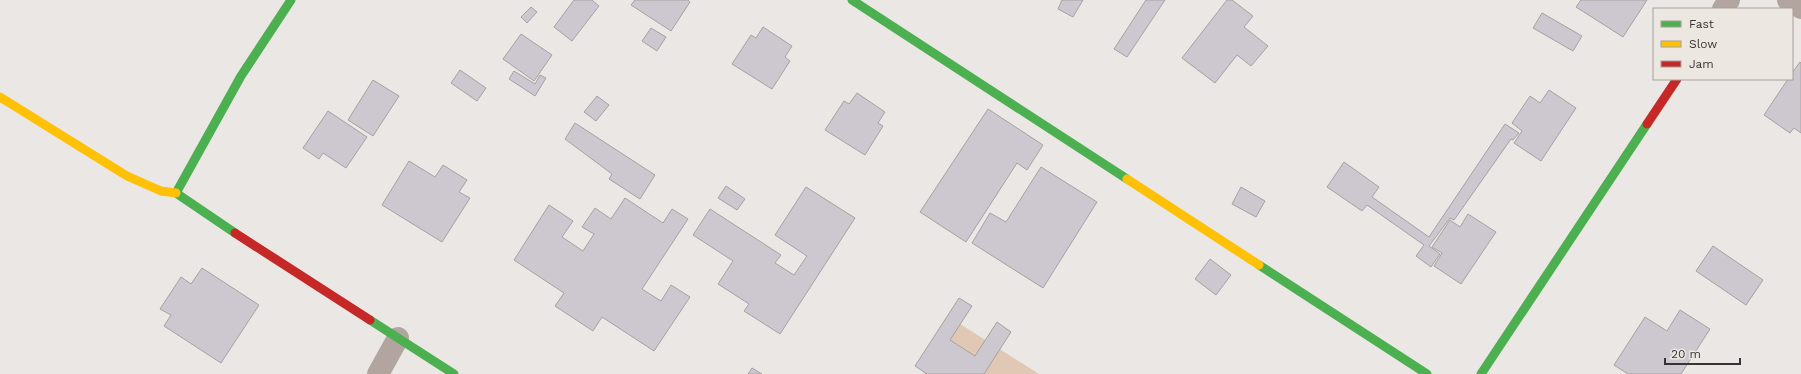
<svg xmlns="http://www.w3.org/2000/svg" width="1801" height="374" font-family="'Work Sans',sans-serif">
<style>
.green{fill:#e0c8b4}
.building{fill:#cdc7cf;stroke:#a4a2a2}
.lines{fill:none;stroke-linecap:round;stroke-linejoin:round}
.street{stroke:#b2a49f;stroke-width:22}
.fast{stroke:#4caf50;stroke-width:9}
.slow{stroke:#ffc107;stroke-width:9}
.jam{stroke:#c62828;stroke-width:9}
</style>
<rect width="100%" height="100%" fill="#eae7e5"/>
<path class="green" d="M957,322L1039,374H923Z"/>
<g class="building">
<path d="M574,0H592L599,6L572,41L554,27Z"/>
<path d="M635,0H688L690,2L671,31L631,5Z"/>
<path d="M1062,0H1083L1073,17L1058,9Z"/>
<path d="M1146,0H1165L1127,57L1114,49Z"/>
<path d="M1227,0H1232L1253,16L1244,27L1268,46L1251,66L1237,55L1215,83L1182,58Z"/>
<path d="M1581,0H1647L1623,37L1576,7Z"/>
<path d="M531,7L537,12L527,23L521,17Z"/>
<path d="M1542,13L1582,36L1573,51L1533,28Z"/>
<path d="M763,27L792,46L785,57L790,61L772,89L732,64L751,35L756,38Z"/>
<path d="M651,28L666,37L657,51L642,41Z"/>
<path d="M521,34L552,55L534,81L503,59Z"/>
<path d="M1800,62L1801,63V133L1794,128L1790,133L1764,115L1788,79H1792V73Z"/>
<path d="M460,70L486,88L477,101L451,83Z"/>
<path d="M514,71L535,84L540,75L546,78L535,96L509,79Z"/>
<path d="M373,80L399,96L373,136L348,120Z"/>
<path d="M1549,90L1576,108L1541,161L1514,143L1522,131L1512,123L1530,96L1540,103Z"/>
<path d="M857,93L885,112L878,123L883,126L865,155L825,130L844,101L849,104Z"/>
<path d="M597,96L609,105L596,121L584,112Z"/>
<path d="M988,109L1043,145L1027,170L1017,163L966,242L920,212Z"/>
<path d="M328,111L367,137L346,168L323,153L319,159L303,148Z"/>
<path d="M575,123L655,175L640,199L609,179L612,174L565,139Z"/>
<path d="M1505,124L1519,133L1513,140L1511,139L1454,220L1450,218L1429,246L1440,254L1431,267L1416,256L1424,245L1367,205L1362,211L1327,187L1344,162L1379,187L1372,197L1429,237Z"/>
<path d="M409,161L435,177L443,165L467,180L459,192L470,198L442,242L382,205Z"/>
<path d="M1041,167L1097,202L1043,288L972,243L990,213L1006,222Z"/>
<path d="M726,186L745,199L737,210L718,198Z"/>
<path d="M806,187L855,218L780,334L744,311L749,304L718,284L733,261L693,235L710,209L781,255L775,263L794,275L807,256L775,235Z"/>
<path d="M1241,187L1265,201L1256,217L1232,204Z"/>
<path d="M625,198L663,223L672,209L688,219L642,289L661,301L671,285L690,297L654,351L602,317L593,331L555,306L564,293L514,260L549,205L573,221L562,237L583,251L594,234L582,227L595,208L611,219Z"/>
<path d="M1468,214L1496,232L1461,284L1434,266L1442,253L1432,247L1450,220L1460,227Z"/>
<path d="M1713,246L1763,280L1746,305L1696,271Z"/>
<path d="M1210,259L1231,275L1216,295L1195,279Z"/>
<path d="M202,268L259,305L221,363L164,326L171,315L160,309L181,277L191,284Z"/>
<path d="M959,298L972,306L950,340L975,356L997,322L1011,332L984,374H927L915,366Z"/>
<path d="M1680,310L1710,329L1681,374H1628L1614,365L1645,317L1667,331Z"/>
<path d="M752,368L762,374H748Z"/>
</g>
<g class="lines">
<g class="street">
<path d="M1788,0L1801,8"/>
<path d="M1723,9L1729,0"/>
<path d="M378,374L398,338"/>
</g>
<g class="fast">
<path d="M852,0L1127,179"/>
<path d="M235,233L176,193L241,76L291,0"/>
<path d="M1259,265L1427,374"/>
<path d="M370,320L454,374"/>
<path d="M1481,374L1647,124"/>
</g>
<g class="slow">
<path d="M0,97L127,176L161,191L176,193"/>
<path d="M1127,179L1259,265"/>
</g>
<g class="jam">
<path d="M1647,124L1677,79"/>
<path d="M235,233L370,320"/>
</g>
</g>
<rect x="1653" y="8" width="140" height="72" fill="#ede7e2" stroke="#a4a09c"/>
<rect x="1661" y="21" width="20" height="6" fill="#4caf50" stroke="#a4a09c"/>
<text x="1689" y="28" font-size="12" fill="#373533">Fast</text>
<rect x="1661" y="41" width="20" height="6" fill="#ffc107" stroke="#a4a09c"/>
<text x="1689" y="48" font-size="12" fill="#373533">Slow</text>
<rect x="1661" y="61" width="20" height="6" fill="#c62828" stroke="#a4a09c"/>
<text x="1689" y="68" font-size="12" fill="#373533">Jam</text>
<path d="M1665 358v6h75v-6" fill="none" stroke="#373533" stroke-width="2"/>
<text x="1671" y="358" font-size="12" fill="#373533" stroke="#ede7e2" stroke-width="3" paint-order="stroke">20 m</text>
</svg>
